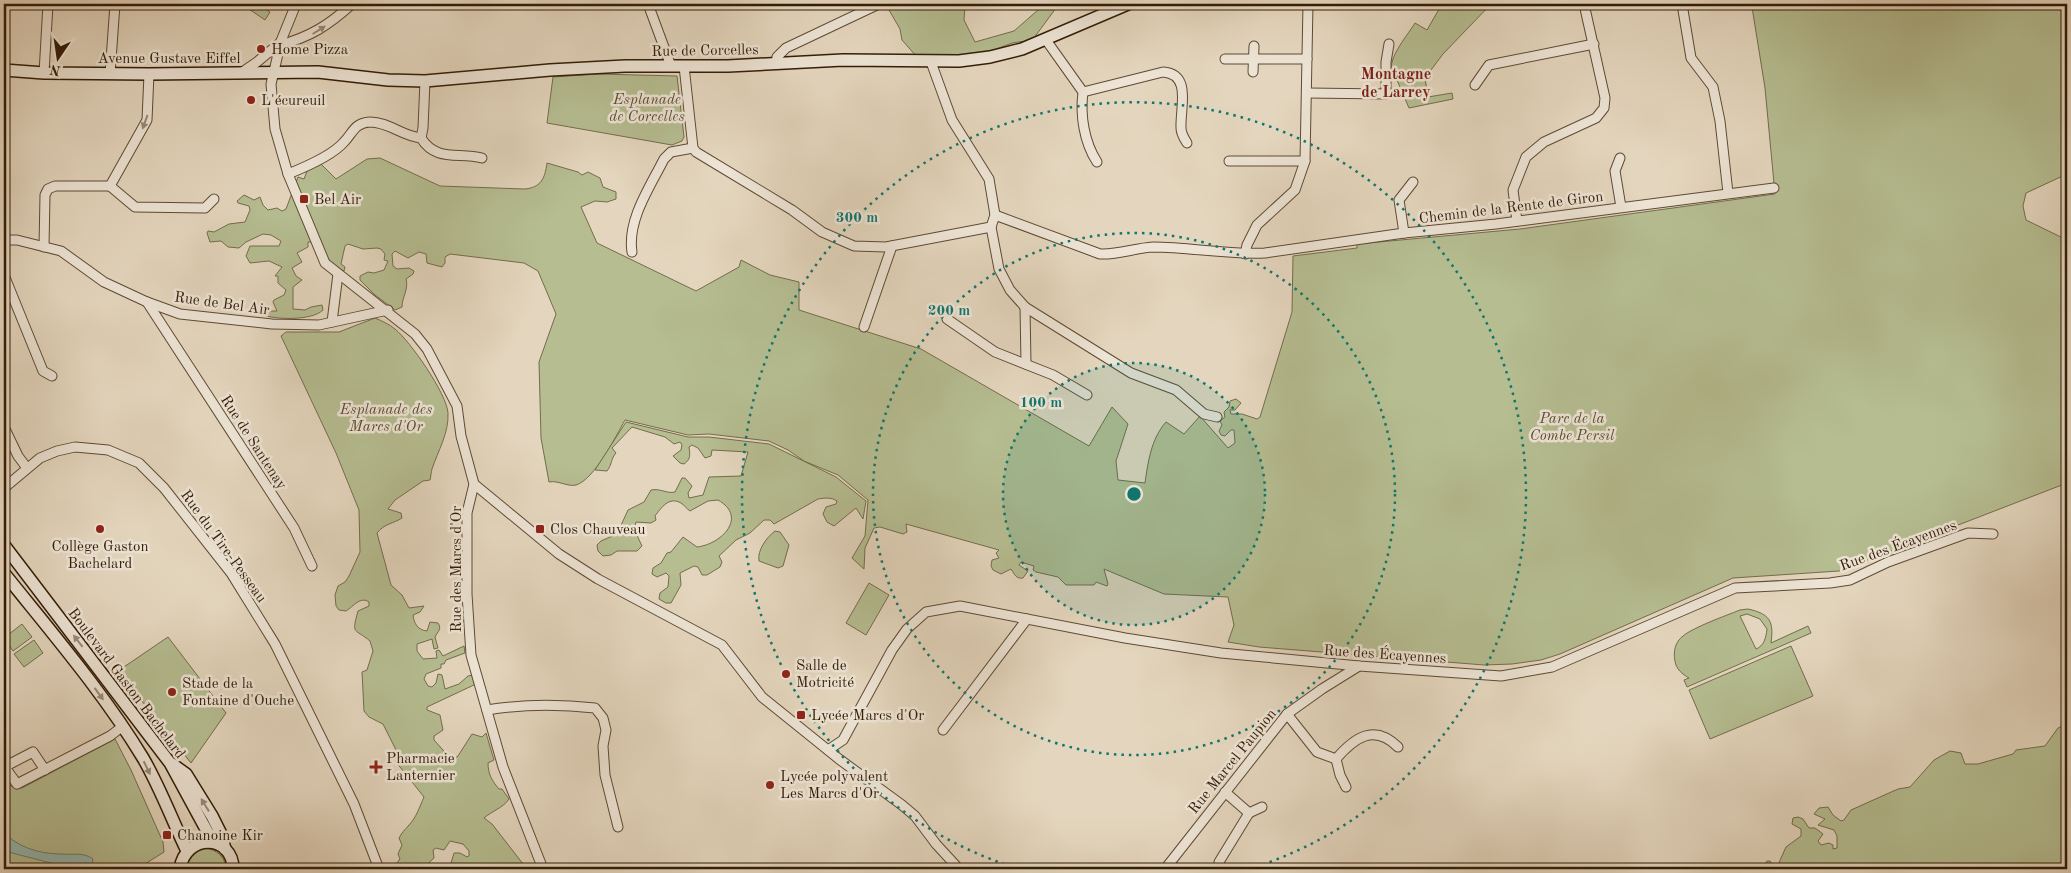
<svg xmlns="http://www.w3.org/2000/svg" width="2071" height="873" font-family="'Old Standard TT',serif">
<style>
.green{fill:#b5bd91;stroke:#746c4c;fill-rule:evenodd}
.water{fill:#95b9b1;stroke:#6d7a6d}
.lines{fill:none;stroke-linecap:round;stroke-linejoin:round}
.street-casing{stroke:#5e4a34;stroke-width:11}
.secondary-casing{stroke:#321c06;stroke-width:14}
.street{stroke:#ede4d5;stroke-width:9}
.secondary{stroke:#ede4d5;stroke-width:11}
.oneway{fill:#998a78}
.ring{fill:none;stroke:#0f766e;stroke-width:2.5;stroke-dasharray:2.5 5}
.poi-dot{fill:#8f2418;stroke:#ede4d5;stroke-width:2}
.labels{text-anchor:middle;stroke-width:5;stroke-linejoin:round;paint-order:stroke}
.poi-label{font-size:15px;fill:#321c06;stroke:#ede4d5;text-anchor:start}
.street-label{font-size:15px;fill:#321c06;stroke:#ede4d5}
.park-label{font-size:15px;font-style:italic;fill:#594c30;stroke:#ede4d5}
.neighbourhood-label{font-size:16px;font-weight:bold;fill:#7a1f14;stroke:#ede4d5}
.centre{fill:#0f766e;stroke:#ede4d5;stroke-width:2.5}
.ring-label{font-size:15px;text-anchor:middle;font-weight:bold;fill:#0f766e;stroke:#ede4d5;stroke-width:5;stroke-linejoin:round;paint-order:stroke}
</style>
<rect width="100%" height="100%" fill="#e4d6be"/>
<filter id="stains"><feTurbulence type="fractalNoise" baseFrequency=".004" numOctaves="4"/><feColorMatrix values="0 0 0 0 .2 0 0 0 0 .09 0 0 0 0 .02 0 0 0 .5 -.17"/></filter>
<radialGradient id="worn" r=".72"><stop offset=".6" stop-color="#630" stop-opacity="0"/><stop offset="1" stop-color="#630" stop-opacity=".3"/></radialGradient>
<g class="green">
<path d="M249,4H258L270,12L265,20L246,7Z"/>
<path d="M889,4H915C928,11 949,4 965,4L964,20L975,42L1014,31L1038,10L1039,4H1059L1031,42C1011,40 1008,46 990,51C966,56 941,58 917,57L902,40L900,29L889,10Z"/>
<path d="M1442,4H1491L1443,54L1425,78L1428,97L1452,93L1453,99L1409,108L1397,80L1393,79C1384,61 1406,38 1415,23L1427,30Z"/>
<path d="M1753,4H2067V174L2026,193L2023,206L2026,220L2067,240V483L1839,571L1733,578L1560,654L1541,660L1512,664L1484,665L1259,647L1228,642L1234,625L1228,597L1164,594L1104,569L1108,584L1107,586L1096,582L1094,585H1066L1058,577L1036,572L1033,570L1034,566L1021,562L1019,565L1028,571L1023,578C1016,579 1015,575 1011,569L1001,574L993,570L991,566L992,560L999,558L996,553L999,550L906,524L907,532L903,534L880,527L874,528L865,548L864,569L852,558L865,536L868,500L838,475L804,461L788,450L769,441L709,434L688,435L625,420C616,436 594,480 576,485C567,487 558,480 549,482L541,438L539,362L556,314L538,271L524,263L450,254L445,257V263L442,267L427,263L426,254L419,252L408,258L395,251L392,254L393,266L397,269L409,268L414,271L413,274L406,279C409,289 402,297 402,307L395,310L375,295L360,280V276L368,272L374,273L384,270L388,261L384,260L385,254L381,249L377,248L363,249L348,244L345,246L341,264L345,267L344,271C331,269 325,253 320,242H308V247L297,253L302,262L292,268L296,276L302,280L293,287V309L305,310L311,307L322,305L323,310C312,321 274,320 260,314L259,305H262L267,311H277L273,302L274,300L284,295L286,290L278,283V276H275L282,267L269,261L250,263L246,256L250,246H279L281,241L271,235L263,234L246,242L239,248L228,247L221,241L210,242L207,233L208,231L214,232L229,224L245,222L250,210L249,206L238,203L237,201L244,195L254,200L260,197L263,205L268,210L277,208L282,211L286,209L298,177L304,179L307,171L321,164L336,179L367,159L380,158L440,186L524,189C541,188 545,178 547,163L578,172L582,175L588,172L600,178L603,187L616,192V199L607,202L595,201L581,207L597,243L696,291L739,267L741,260L770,275L799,282V310L921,349L1089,446L1112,407L1128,424L1116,461L1118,480L1145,483C1148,462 1151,439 1166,422L1184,434L1200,416L1228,448L1235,443L1234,430H1231L1225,436L1221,435L1219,431L1222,425L1220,421L1225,417L1224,412L1229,407L1230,401L1236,399L1241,403L1235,410H1230L1231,414H1242L1257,419L1260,417L1292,312L1293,256L1357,248V244L1520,229L1775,194L1765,88L1752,7H1754Z"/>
<path d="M599,74L677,76L684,137L682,141L672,145L547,123L553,77Z"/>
<path d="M375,318C382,321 389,324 395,329C410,341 447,394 448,413C449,433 438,451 432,469C431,472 431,476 430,480L423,481L395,500L388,509L401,513L402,518C393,524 385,523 377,533L391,585L402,595L409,608L424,606L420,612L413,615C414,624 418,630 427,631L430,622L438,623C442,629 438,631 435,637L438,648L434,649L432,639L417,644V651L423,659L437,658L436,651L439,650L443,656L464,646L465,653L446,660L444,664H441V668L426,674L424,679L428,686L432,687L436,683L438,674L442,675L445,689L459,684L468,676L473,675L476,684L427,707V710L440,715L443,730L434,736V740L443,750L448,760H453L458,756L472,734L482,737L486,733L494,760L488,763C488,774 492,781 499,789H502L509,799C503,808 492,811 484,818L492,824L527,869H457L451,863L454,853H460L467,857L469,856V851L463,844L450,841L444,850L436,848L433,850L434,858L422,869H392L400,859L398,854L402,845L399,838C402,832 405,830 409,825C416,818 420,806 424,797L396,762L397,752L383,724L369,717L364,711L362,672L367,670L373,651L370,641C355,628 351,636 358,611L369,606V602C360,596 354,606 346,611L339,610L336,606L335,595L338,586L345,582L349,576L360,552L359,510L336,453L281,336L286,332H339Z"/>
<path d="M626,422L688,437H709L769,444L836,477L866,501L863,519L856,508L834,526L827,522L823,514L826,507L836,504L837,501C831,497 825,498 818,499L774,524L770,520H764L750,533L736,540L719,556L722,562L720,567L707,575H702L698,567L694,566L680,573L681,585L671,603H666L659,599L660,593L668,587L669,576L666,573L657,577L652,574L653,568L661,563L667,553L671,552L683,537L697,547C722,544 748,517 718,500L708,501L690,511C687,509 684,505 681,503C669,496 661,508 655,516L656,520L651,523L636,522L634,529L642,546L637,551H617L611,555L603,556L598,551L597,545L601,541L617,534L628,510L644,502L651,490C660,488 667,494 675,492L682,478H685L692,486L688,493L689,498L703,495L709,477L741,476L748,452L712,450L711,456L705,458L698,448L692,445L689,447C690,455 691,459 684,464L680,463L673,456L681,450L682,445L680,442L674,444L665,437L632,427L612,448L616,453C611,458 612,465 607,471L595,470Z"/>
<path d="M775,531L780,532L789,545L783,566L778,568L759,561C757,550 767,537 775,531Z"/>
<path d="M869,583L889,595L866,635L846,623Z"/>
<path d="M1748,609C1770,614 1774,621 1771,643L1808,626L1811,633L1687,687L1684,680L1689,678C1682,674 1676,669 1675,661C1673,652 1675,642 1683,636C1694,627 1725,616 1740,610ZM1747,614L1760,619L1767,629C1766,638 1764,646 1756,649L1740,616Z"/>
<path d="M22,624L32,637L13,651L4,638Z"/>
<path d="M168,637L226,713L191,763L118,671Z"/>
<path d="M34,640L43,653L24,667L14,654Z"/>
<path d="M1791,646L1813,696L1710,739L1689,690Z"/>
<path d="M2067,724V869L1766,868L1765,864L1767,861H1770L1774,867H1777L1786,847L1801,836V829L1792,824L1793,818L1798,817L1803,819L1809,828H1815L1823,834L1818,841L1821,845L1829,843L1833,845V849L1837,848V836L1834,830L1818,825L1825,819L1814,814L1819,808L1828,807L1833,815L1841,821L1844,820L1851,810L1898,789L1910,787L1934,760L1950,751L1961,753L1965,764H1978L2013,754L2016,750L2045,746L2058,728Z"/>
<path d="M115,739L131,770L163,842L164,852L137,869H4V778L11,786L22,788Z"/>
<path d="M205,848C217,850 225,856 226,869H184C187,858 192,851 205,848Z"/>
</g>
<path class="water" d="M4,832C18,848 41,854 62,854C73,855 84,852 93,859L91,869H74L12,853L4,848Z"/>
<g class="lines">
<g class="street-casing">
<g id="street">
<path d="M296,4L281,41L271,84L275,129L288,174L325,263L415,334L427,349L457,406L461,436L474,484L467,513V594L471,655L503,767L543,869"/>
<path d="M648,4L671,66"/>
<path d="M1682,4L1691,58L1713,87L1720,121L1728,193"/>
<path d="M1046,40L1083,92C1080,115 1084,142 1097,162"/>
<path d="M280,45C310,37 329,25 352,4"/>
<path d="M1225,59H1307"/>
<path d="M931,62L952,120L989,179L995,215L991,227L999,269L1010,290L1025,307L1131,373L1176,390L1204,414L1217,417"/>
<path d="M776,64L777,57L786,48L879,4"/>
<path d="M684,66L693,148L696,152L792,210L822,232L854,246L886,247L991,227"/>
<path d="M1253,72L1254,46"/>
<path d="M44,73L48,4"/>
<path d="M241,73L257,62L281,42"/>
<path d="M110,74L115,4"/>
<path d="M1475,85L1489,65L1594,44"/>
<path d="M1083,92L1163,72C1192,74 1180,108 1181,128C1181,134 1184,138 1187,143"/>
<path d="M1307,93L1386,94V62L1389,44"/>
<path d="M421,138C436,162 458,152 482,158"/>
<path d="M1620,158L1615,171L1621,207"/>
<path d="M1229,161H1305"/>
<path d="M288,174C303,168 333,155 344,142C353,133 354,123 370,122C389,122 402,136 421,138L423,128L425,81"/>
<path d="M110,186L147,120L149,74"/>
<path d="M110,186L135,207L205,208L214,199"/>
<path d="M995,215L1100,254C1118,255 1135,248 1153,247C1190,247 1227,255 1265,253L1404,233L1496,224L1774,188"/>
<path d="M1517,221L1513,190L1526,157L1544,142L1596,118L1604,108L1605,98L1584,4"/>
<path d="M1404,233L1399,200L1413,182"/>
<path d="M4,240H17L61,251L104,282L147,302L180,314L272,324L319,325L388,310"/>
<path d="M44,247L45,195L48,189L55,186H110"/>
<path d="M632,252C627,220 650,187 664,159L671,152L693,148"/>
<path d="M1245,254L1247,245L1257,225L1295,190L1305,161L1308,4"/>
<path d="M4,275L43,371L52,376"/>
<path d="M147,302L294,528L312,566"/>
<path d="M1025,307L1026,364"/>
<path d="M947,319L995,352L1053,375L1087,395"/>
<path d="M332,322L338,274"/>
<path d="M864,327L892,246"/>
<path d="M4,427L18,456L27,468"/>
<path d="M474,484L559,554L598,579L722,645L762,697L839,759L902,805L915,816L936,844L959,869"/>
<path d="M4,488L40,458L57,451L75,447L108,450L139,463L164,488L231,573L275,644L354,804L379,869"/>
<path d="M487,710C523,704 559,704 595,708L603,718L606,730L603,746L605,775L618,827"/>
<path d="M1287,714L1317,752L1336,759"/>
<path d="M943,730L1027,619"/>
<path d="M828,750L843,740L892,650L907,629L926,612L960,606L1125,638L1221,653L1359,666L1501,676L1552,667L1735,588L1830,583L1850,580L1888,562L1968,533L1993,534"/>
<path d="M1336,759C1354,738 1374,723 1398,747"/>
<path d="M1336,759L1340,775L1346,787"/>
<path d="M4,766L17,784L110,736L123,726"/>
<path d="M4,767L33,752L45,770"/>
<path d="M1249,813L1262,807"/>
<path d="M1219,862L1249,813L1225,792"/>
<path d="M1165,869L1287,714L1322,689L1359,666"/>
</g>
</g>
<g class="secondary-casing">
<g id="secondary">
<path d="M4,70L44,73L149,74L318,72L388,80L425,81L550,70L625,66H728L843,60L959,61L990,57L1022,49L1128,4"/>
<path d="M4,545L170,763L208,833L218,844"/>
<path d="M4,573C52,633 103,692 143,758C160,787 172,820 187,851"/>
<path d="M172,764L186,774L212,816L221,834L225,849"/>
<path d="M180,869C185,833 233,834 233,869"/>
</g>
</g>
<use href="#street" class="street"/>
<use href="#secondary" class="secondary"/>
</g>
<defs><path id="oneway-solid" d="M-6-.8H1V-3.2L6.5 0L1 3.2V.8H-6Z" transform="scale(1.25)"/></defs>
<g class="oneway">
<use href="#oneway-solid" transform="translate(319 30) rotate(-32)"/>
<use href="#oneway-solid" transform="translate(145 122) rotate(110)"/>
<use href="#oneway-solid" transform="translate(78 641) rotate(-128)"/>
<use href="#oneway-solid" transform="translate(99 694) rotate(54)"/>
<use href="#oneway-solid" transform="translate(147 768) rotate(64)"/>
<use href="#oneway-solid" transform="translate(205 805) rotate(-122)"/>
</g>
<circle cx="1134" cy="494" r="131" fill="#0f766e" fill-opacity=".12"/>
<g class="ring">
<circle cx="1134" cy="494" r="131"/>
<circle cx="1134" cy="494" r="261"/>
<path d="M1019 869A392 392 0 1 1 1249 869"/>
</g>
<g class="poi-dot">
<circle cx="261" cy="49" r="5"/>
<circle cx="251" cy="100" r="5"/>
<rect x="299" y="194" width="10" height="10" rx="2.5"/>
<circle cx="100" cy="529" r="5"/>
<rect x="535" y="524" width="10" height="10" rx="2.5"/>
<circle cx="786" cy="674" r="5"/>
<circle cx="172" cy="692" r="5"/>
<rect x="796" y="710" width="10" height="10" rx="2.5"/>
<path d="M373.5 759.5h5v5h5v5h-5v5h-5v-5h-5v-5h5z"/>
<circle cx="770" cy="785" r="5"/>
<rect x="162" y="830" width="10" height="10" rx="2.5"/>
</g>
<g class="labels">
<g class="poi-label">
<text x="271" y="54">Home Pizza</text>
<text x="261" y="105">L'écureuil</text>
<text x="314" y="204">Bel Air</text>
<text x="550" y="534">Clos Chauveau</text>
<text x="100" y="551" text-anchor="middle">Collège Gaston<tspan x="100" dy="17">Bachelard</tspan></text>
<text x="796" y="670">Salle de<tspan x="796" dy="17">Motricité</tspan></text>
<text x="182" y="688">Stade de la<tspan x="182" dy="17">Fontaine d'Ouche</tspan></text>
<text x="811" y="720">Lycée Marcs d'Or</text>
<text x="386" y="763">Pharmacie<tspan x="386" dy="17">Lanternier</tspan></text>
<text x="780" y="781">Lycée polyvalent<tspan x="780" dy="17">Les Marcs d'Or</tspan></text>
<text x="177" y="840">Chanoine Kir</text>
</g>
<g class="street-label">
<text transform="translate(705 50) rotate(-1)" y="5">Rue de Corcelles</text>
<text x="169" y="63">Avenue Gustave Eiffel</text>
<text transform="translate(1511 207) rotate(-7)" y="5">Chemin de la Rente de Giron</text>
<text transform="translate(222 303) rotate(8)" y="5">Rue de Bel Air</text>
<text transform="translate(254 442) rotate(57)" y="5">Rue de Santenay</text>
<text transform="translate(1898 545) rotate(-20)" y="5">Rue des Écayennes</text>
<text transform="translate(224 546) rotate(54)" y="5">Rue du Tire-Pesseau</text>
<text transform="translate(456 569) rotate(-90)" y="5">Rue des Marcs d'Or</text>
<text transform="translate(1385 654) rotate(4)" y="5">Rue des Écayennes</text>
<text transform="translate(127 683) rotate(53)" y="5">Boulevard Gaston Bachelard</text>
<text transform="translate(1232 761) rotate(-51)" y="5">Rue Marcel Paupion</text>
</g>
<g class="park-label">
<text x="647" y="104">Esplanade<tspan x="647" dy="17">de Corcelles</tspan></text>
<text x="386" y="414">Esplanade des<tspan x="386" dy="17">Marcs d'Or</tspan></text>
<text x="1572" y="423">Parc de la<tspan x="1572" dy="17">Combe Persil</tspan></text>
</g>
<g class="neighbourhood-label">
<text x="1396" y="79">Montagne<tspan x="1396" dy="18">de Larrey</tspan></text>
</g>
</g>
<circle cx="1134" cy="494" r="8" class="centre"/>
<g class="ring-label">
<text x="857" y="222">300 m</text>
<text x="949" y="315">200 m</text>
<text x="1041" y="407">100 m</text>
</g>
<rect width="2071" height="873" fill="none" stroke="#e4d6be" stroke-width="20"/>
<rect x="5" y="5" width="2061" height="863" fill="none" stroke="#321c06" stroke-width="2.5"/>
<rect x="10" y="10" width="2051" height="853" fill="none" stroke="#321c06"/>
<g transform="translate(58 58) rotate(193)" stroke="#ede4d5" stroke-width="4" paint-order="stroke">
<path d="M0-4L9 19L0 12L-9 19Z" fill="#321c06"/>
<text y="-8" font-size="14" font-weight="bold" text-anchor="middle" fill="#321c06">N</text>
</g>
<rect width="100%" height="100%" filter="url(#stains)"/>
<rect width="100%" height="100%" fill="url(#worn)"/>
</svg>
